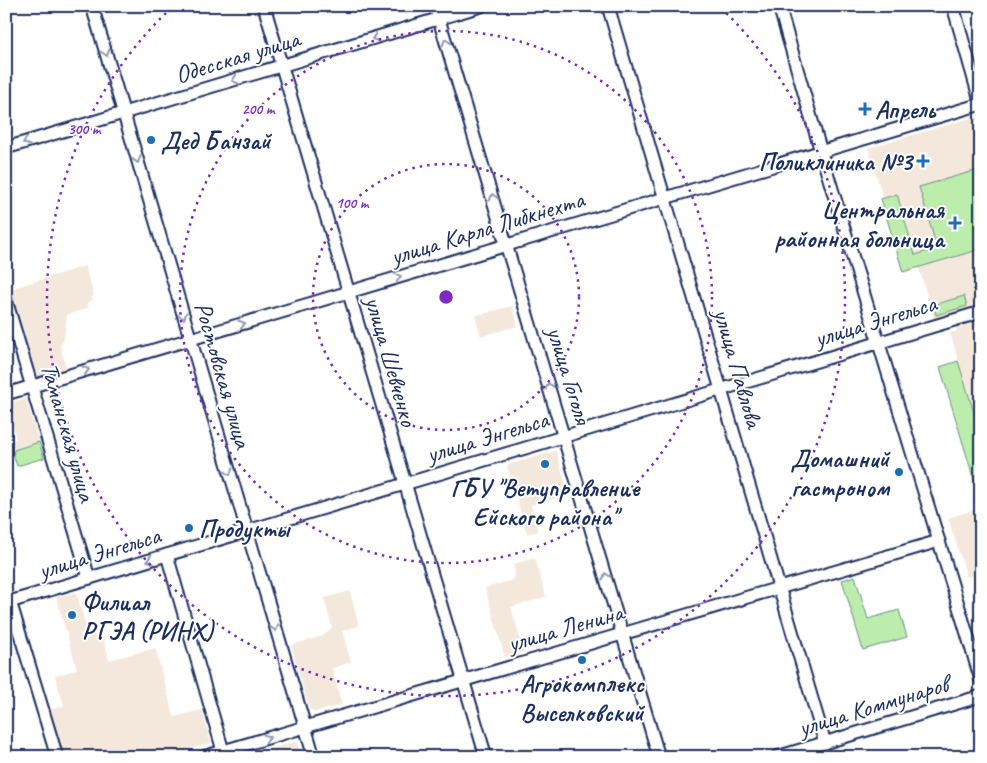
<svg xmlns="http://www.w3.org/2000/svg" width="987" height="763" font-family="Caveat,sans-serif">
<style>
.built{fill:#f4e8dc}
.green{fill:#bcedac;stroke:#6c8e85}
.lines{fill:none;stroke-linecap:round;stroke-linejoin:round}
.minor-casing{stroke:#1b2f5e;stroke-width:15}
.minor{stroke:#fff;stroke-width:11}
.oneway{stroke:#8d97ae}
.ring{fill:none;stroke:#7b2cbf;stroke-width:2.5;stroke-dasharray:2.5 5}
.poi-dot{fill:#1f6fb2;stroke:#fff;stroke-width:2}
.labels{text-anchor:middle;stroke-width:4;stroke-linejoin:round;paint-order:stroke}
.street-label{font-size:25px;fill:#1b2f5e;stroke:#fff}
.poi-label{font-size:25px;font-weight:bold;fill:#1b2f5e;stroke:#fff;text-anchor:start}
.centre{fill:#7b2cbf;stroke:#fff;stroke-width:2.5}
.ring-label{font-size:15px;text-anchor:middle;font-weight:bold;fill:#7b2cbf;stroke:#fff;stroke-width:4;stroke-linejoin:round;paint-order:stroke}
</style>
<rect width="100%" height="100%" fill="#fff"/>
<filter id="ink" filterUnits="userSpaceOnUse"><feTurbulence type="fractalNoise" baseFrequency=".02" numOctaves="2"/><feDisplacementMap in="SourceGraphic" scale="10" xChannelSelector="R" yChannelSelector="G"/><feConvolveMatrix kernelMatrix="1 2 1 2 8 2 1 2 1" color-interpolation-filters="sRGB"/></filter>
<g filter="url(#ink)">
<g class="built">
<path d="M981,115V435L950,333L957,331L953,316L935,322L897,194L883,198L868,148Z"/>
<path d="M85,266L94,296L91,297L93,300L87,303L88,308L67,315L64,339L60,346L67,369L35,378L10,289Z"/>
<path d="M512,306L518,326L481,336L475,316Z"/>
<path d="M26,398L39,442L14,450L12,441L16,439L7,403Z"/>
<path d="M556,451L569,495L531,505L538,531L527,534L507,465Z"/>
<path d="M976,509L981,510V573L967,577L948,518Z"/>
<path d="M535,558L546,597L511,607L524,652L505,657L485,588L513,580L515,572L513,564Z"/>
<path d="M350,591L359,626L342,631L351,662L332,668L342,705L315,712L309,709L291,645L323,636L332,628L324,598Z"/>
<path d="M76,592L89,637L102,633L109,660L155,648L174,717L202,710L211,743L163,757H63L50,710L64,706L55,676L77,669L56,597Z"/>
<path d="M297,741L302,757H245L260,752Z"/>
</g>
<g class="green">
<path d="M981,169V249L903,272L881,199L897,194L915,255L937,248L919,187Z"/>
<path d="M964,296L967,306L936,315L933,305Z"/>
<path d="M958,361L981,435V489L977,490L940,367Z"/>
<path d="M39,442L44,458L17,466L13,455L14,450Z"/>
<path d="M855,576L868,619L899,610L907,637L863,650L842,580Z"/>
</g>
<g class="lines">
<g class="minor-casing">
<g id="minor">
<path d="M92,6L314,757"/>
<path d="M264,6L486,757"/>
<path d="M435,6L659,757"/>
<path d="M608,6L825,743"/>
<path d="M779,6L823,159L981,680"/>
<path d="M953,6L981,104"/>
<path d="M6,148L481,6"/>
<path d="M6,300L89,578"/>
<path d="M6,394L981,104"/>
<path d="M167,555L223,751"/>
<path d="M10,601L57,757"/>
<path d="M6,603L981,312"/>
<path d="M203,757L939,541"/>
<path d="M777,757L981,696"/>
</g>
</g>
<use href="#minor" class="minor"/>
</g>
<defs><path id="oneway-chevron" d="M-2-3.5L2.5 0L-2 3.5" fill="none" stroke-width="1.6" stroke-linecap="round" stroke-linejoin="round" transform="scale(1.25)"/></defs>
<g class="oneway">
<use href="#oneway-chevron" transform="translate(375 38) rotate(163)"/>
<use href="#oneway-chevron" transform="translate(446 42) rotate(-107)"/>
<use href="#oneway-chevron" transform="translate(106 53) rotate(74)"/>
<use href="#oneway-chevron" transform="translate(235 80) rotate(163)"/>
<use href="#oneway-chevron" transform="translate(26 142) rotate(163)"/>
<use href="#oneway-chevron" transform="translate(137 160) rotate(73)"/>
<use href="#oneway-chevron" transform="translate(493 197) rotate(-107)"/>
<use href="#oneway-chevron" transform="translate(398 277) rotate(-17)"/>
<use href="#oneway-chevron" transform="translate(183 316) rotate(74)"/>
<use href="#oneway-chevron" transform="translate(242 324) rotate(-17)"/>
<use href="#oneway-chevron" transform="translate(86 370) rotate(-17)"/>
<use href="#oneway-chevron" transform="translate(549 386) rotate(-107)"/>
<use href="#oneway-chevron" transform="translate(229 472) rotate(74)"/>
<use href="#oneway-chevron" transform="translate(150 560) rotate(163)"/>
<use href="#oneway-chevron" transform="translate(606 576) rotate(-107)"/>
<use href="#oneway-chevron" transform="translate(275 628) rotate(74)"/>
<use href="#oneway-chevron" transform="translate(267 738) rotate(-16)"/>
</g>
</g>
<g class="ring">
<circle cx="446" cy="297" r="133"/>
<circle cx="446" cy="297" r="266"/>
<path d="M721 8A399 399 0 1 1 171 8"/>
</g>
<g class="poi-dot">
<path d="M862.5 101.5h5v5h5v5h-5v5h-5v-5h-5v-5h5z"/>
<circle cx="151" cy="140" r="5"/>
<path d="M920.5 153.5h5v5h5v5h-5v5h-5v-5h-5v-5h5z"/>
<path d="M952.5 215.5h5v5h5v5h-5v5h-5v-5h-5v-5h5z"/>
<circle cx="545" cy="464" r="5"/>
<circle cx="899" cy="472" r="5"/>
<circle cx="189" cy="528" r="5"/>
<circle cx="72" cy="615" r="5"/>
<circle cx="582" cy="660" r="5"/>
</g>
<g class="labels">
<g class="street-label">
<text transform="translate(237 56) rotate(-17)" y="9">Одесская улица</text>
<text transform="translate(487 227) rotate(-17)" y="9">улица Карла Либкнехта</text>
<text transform="translate(875 320) rotate(-17)" y="9">улица Энгельса</text>
<text transform="translate(392 361) rotate(74)" y="9">улица Шевченко</text>
<text transform="translate(739 368) rotate(74)" y="9">улица Павлова</text>
<text transform="translate(224 375) rotate(74)" y="9">Ростовская улица</text>
<text transform="translate(570 375) rotate(73)" y="9">улица Гоголя</text>
<text transform="translate(69 432) rotate(74)" y="9">Таманская улица</text>
<text transform="translate(487 436) rotate(-17)" y="9">улица Энгельса</text>
<text transform="translate(99 552) rotate(-17)" y="9">улица Энгельса</text>
<text transform="translate(565 627) rotate(-16)" y="9">улица Ленина</text>
<text transform="translate(873 705) rotate(-17)" y="9">улица Коммунаров</text>
</g>
<g class="poi-label">
<text x="875" y="118">Апрель</text>
<text x="161" y="149">Дед Банзай</text>
<text x="912" y="170" text-anchor="end">Поликлиника №3</text>
<text x="944" y="218" text-anchor="end">Центральная<tspan x="944" dy="29">районная больница</tspan></text>
<text x="889" y="467" text-anchor="end">Домашний<tspan x="889" dy="29">гастроном</tspan></text>
<text x="545" y="496" text-anchor="middle">ГБУ "Ветуправление<tspan x="545" dy="29">Ейского района"</tspan></text>
<text x="199" y="537">Продукты</text>
<text x="82" y="610">Филиал<tspan x="82" dy="29">РГЭА (РИНХ)</tspan></text>
<text x="582" y="692" text-anchor="middle">Агрокомплекс<tspan x="582" dy="29">Выселковский</tspan></text>
</g>
</g>
<circle cx="446" cy="297" r="8" class="centre"/>
<g class="ring-label">
<text x="258" y="114">200 m</text>
<text x="84" y="134">300 m</text>
<text x="352" y="208">100 m</text>
</g>
<rect width="987" height="763" fill="none" stroke="#fff" stroke-width="25"/>
<rect x="12" y="12" width="962" height="738" fill="none" stroke="#1b2f5e" stroke-width="2" filter="url(#ink)"/>
</svg>
